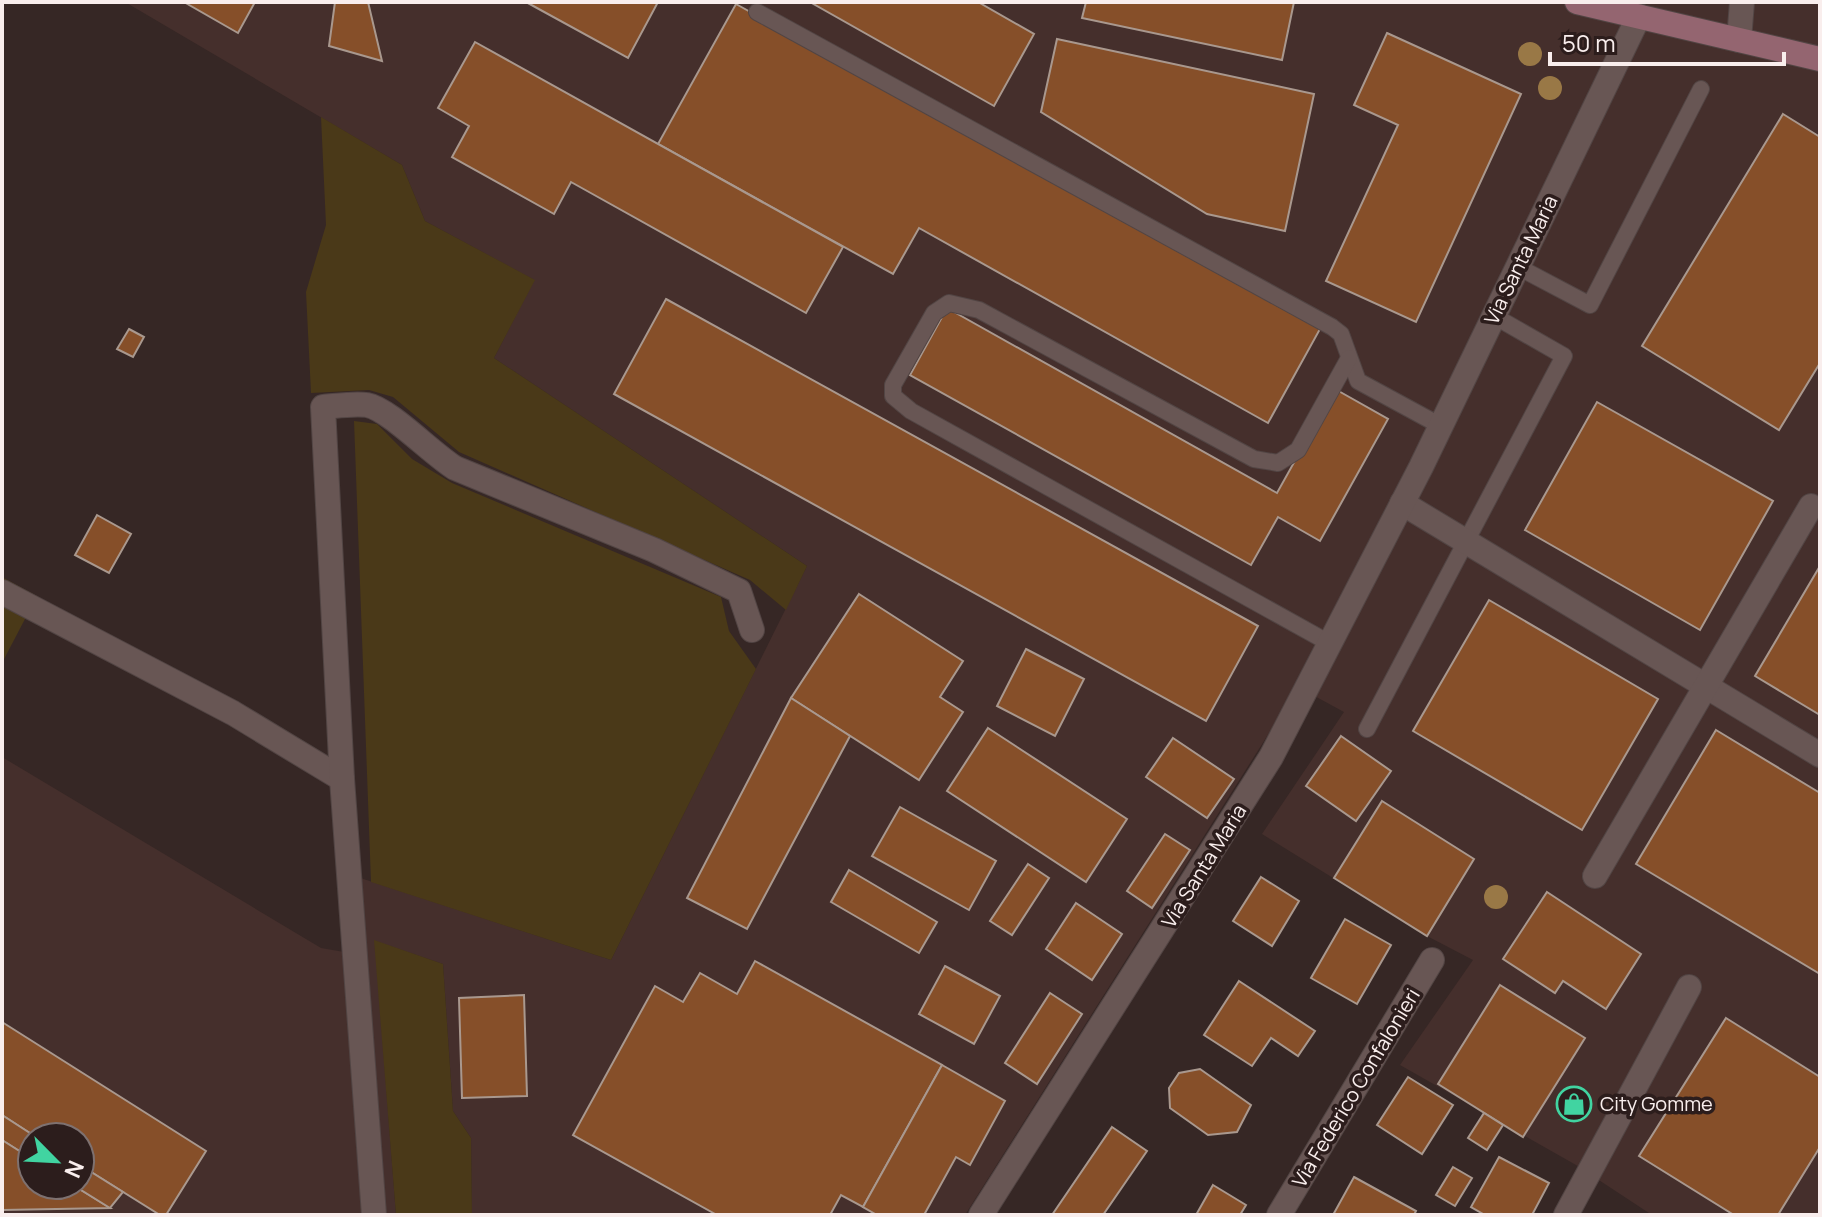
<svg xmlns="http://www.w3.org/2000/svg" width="1822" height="1217" font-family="Manrope,sans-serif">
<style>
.built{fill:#452f2c;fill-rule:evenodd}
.green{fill:#4a3918}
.building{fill:#864f29;stroke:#a9988e;stroke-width:2}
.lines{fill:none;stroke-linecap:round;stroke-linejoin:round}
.lane-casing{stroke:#524544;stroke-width:18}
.street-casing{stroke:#524544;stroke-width:26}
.secondary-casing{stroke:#524544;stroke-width:26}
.lane{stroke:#685654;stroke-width:16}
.street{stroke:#685654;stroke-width:24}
.secondary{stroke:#946570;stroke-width:24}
.tree{fill:#997846}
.labels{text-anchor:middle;stroke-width:7;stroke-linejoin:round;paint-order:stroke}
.street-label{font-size:20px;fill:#f9eeed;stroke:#2c1d1c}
.poi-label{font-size:20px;fill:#f9eeed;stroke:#2c1d1c;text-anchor:start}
</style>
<rect width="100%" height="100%" fill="#362725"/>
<path class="built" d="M125,2H1820V1215H1652L1576,1165L1400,1065L1473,960L1427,936L1262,834L1344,712L1298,687L965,1215H472L471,1138L453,1111L443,964L375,941L396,1215H2V757L321,948L344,952L336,870L611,960L807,566L494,358L534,280L425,221L402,165ZM32,1137H80V1185H32Z"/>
<g class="green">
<path d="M321,117L402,165L425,221L535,280L494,358L807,566L786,610L750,580L459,452L393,397L369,390L311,393L306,292L326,225Z"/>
<path d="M354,421L377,424L412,459L452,483L721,597L729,631L756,669L611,960L371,882Z"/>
<path d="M2,577L37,596L2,663Z"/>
<path d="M374,940L443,964L453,1111L471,1138L472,1215H396Z"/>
</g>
<g class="building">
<path d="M184,2H255L238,33Z"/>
<path d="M335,2H368L382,61L329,46Z"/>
<path d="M526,2H658L628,58Z"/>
<path d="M810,2H978L1034,34L994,106Z"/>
<path d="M1086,2H1294L1282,60L1082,18Z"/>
<path d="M736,4L1320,329L1268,423L919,228L893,274L658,144Z"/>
<path d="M1387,33L1521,94L1416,322L1326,281L1398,125L1354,105Z"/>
<path d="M1057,39L1314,94L1285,231L1207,214L1041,112Z"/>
<path d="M475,42L843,247L806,313L571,182L554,214L452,157L469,126L438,108Z"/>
<path d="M1783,114L1820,137V363L1779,430L1642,346Z"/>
<path d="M666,299L1258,626L1206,721L614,394Z"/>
<path d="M947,308L1277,493L1335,389L1388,419L1320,541L1278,517L1251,565L910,375Z"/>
<path d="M129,329L144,337L133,357L117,349Z"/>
<path d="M1597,402L1773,501L1700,630L1525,530Z"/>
<path d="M97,515L131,534L109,573L75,555Z"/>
<path d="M1820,566V715L1755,676Z"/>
<path d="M859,594L963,661L940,697L963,712L919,780L791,698Z"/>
<path d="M1489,600L1658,699L1582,830L1413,731Z"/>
<path d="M1026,649L1084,679L1055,736L997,706Z"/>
<path d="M791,698L850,736L747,929L687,898Z"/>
<path d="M988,728L1127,819L1086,882L947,791Z"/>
<path d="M1716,730L1820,793V974L1636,864Z"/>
<path d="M1341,736L1391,771L1356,821L1306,786Z"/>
<path d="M1173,738L1234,779L1207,818L1146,777Z"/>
<path d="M1382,801L1474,859L1427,936L1334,878Z"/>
<path d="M900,807L996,861L969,910L872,856Z"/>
<path d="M1165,834L1190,850L1152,908L1127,891Z"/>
<path d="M1028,864L1049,878L1012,935L990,921Z"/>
<path d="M849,870L937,922L919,953L831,902Z"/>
<path d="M1261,877L1299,901L1272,946L1233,921Z"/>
<path d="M1547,892L1641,954L1606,1009L1563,981L1555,993L1503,959Z"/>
<path d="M1076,903L1122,934L1092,980L1046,949Z"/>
<path d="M1345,919L1391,945L1357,1004L1311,978Z"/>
<path d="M755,961L942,1065L863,1207L841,1195L830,1215H717L573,1135L655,986L683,1002L700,973L737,994Z"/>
<path d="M945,966L1000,996L974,1044L919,1014Z"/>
<path d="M1239,981L1315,1031L1298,1056L1271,1038L1252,1066L1204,1035Z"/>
<path d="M1500,985L1585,1038L1523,1137L1438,1084Z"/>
<path d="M1050,993L1082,1014L1037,1084L1005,1063Z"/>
<path d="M524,995L527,1096L462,1098L459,998Z"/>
<path d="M1726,1018L1820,1077V1147L1778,1215H1734L1639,1156Z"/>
<path d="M2,1022L206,1151L166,1215H160L80,1165V1137H36L2,1115Z"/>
<path d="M942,1065L1005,1101L970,1165L956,1157L924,1215H877L863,1207Z"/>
<path d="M1200,1069L1251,1105L1237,1132L1208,1135L1170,1108L1169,1088L1179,1073Z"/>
<path d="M1408,1077L1453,1105L1422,1154L1377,1125Z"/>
<path d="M1484,1113L1503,1125L1487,1150L1468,1138Z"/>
<path d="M2,1115L36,1137H32V1159L2,1140Z"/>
<path d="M1112,1127L1147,1151L1103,1215H1052Z"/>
<path d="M2,1140L32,1159V1185H73L110,1208L2,1210Z"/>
<path d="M1499,1157L1549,1183L1532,1215H1485L1471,1207Z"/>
<path d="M80,1165L123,1192L110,1208L73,1185H80Z"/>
<path d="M1453,1167L1472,1178L1455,1206L1436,1195Z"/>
<path d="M1354,1177L1416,1211L1414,1215H1333Z"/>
<path d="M1213,1185L1246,1205L1240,1215H1196Z"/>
</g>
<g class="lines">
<g class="lane-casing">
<g id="lane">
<path d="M757,12L1332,327L1341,334L1358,381L1441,426"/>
<path d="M1518,267L1590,305L1701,89"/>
<path d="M1331,644L911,411L893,396V385L934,313L949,303L979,310L1254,459L1278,463L1298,450L1349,358"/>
<path d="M1367,729L1564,356L1494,316"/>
</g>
</g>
<g class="street-casing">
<g id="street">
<path d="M1739,40L1742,2"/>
<path d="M1402,503L1820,755"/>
<path d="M2,592L233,713L342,779"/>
<path d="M1595,876L1811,506"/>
<path d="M374,1215L342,779L323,407C336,406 354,403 367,405C389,409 431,453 455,468L654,550L739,591L752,630"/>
<path d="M981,1215L1271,757L1421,467L1639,16"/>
<path d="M1279,1215L1432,960"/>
<path d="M1566,1215L1689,987"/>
</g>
</g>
<g class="secondary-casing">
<path id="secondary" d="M1577,2L1820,59"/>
</g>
<use href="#lane" class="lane"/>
<use href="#street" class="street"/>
<use href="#secondary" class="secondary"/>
</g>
<g class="tree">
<circle cx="1530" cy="54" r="12"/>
<circle cx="1550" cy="88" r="12"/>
<circle cx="1496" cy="897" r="12"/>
</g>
<defs>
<g id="shop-ring" transform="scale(1.8)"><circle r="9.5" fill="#2c1d1c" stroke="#41d4a1" stroke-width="1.5"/><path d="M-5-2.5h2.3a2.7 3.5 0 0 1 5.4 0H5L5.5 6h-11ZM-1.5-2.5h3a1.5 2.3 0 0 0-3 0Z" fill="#41d4a1"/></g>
</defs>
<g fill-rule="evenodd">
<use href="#shop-ring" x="1574" y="1104"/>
</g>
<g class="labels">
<g class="street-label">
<text transform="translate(1521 260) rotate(-64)" y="7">Via Santa Maria</text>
<text transform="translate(1204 866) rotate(-58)" y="7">Via Santa Maria</text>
<text transform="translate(1356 1088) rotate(-59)" y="7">Via Federico Confalonieri</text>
</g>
<g class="poi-label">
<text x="1600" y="1111">City Gomme</text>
</g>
</g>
<rect width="1822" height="1217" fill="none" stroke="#f9eeed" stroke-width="8"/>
<g transform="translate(56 1161) rotate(114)"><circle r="38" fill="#2c1d1c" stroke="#7e7170" stroke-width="2"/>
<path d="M0-6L14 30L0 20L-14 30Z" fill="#41d4a1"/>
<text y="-12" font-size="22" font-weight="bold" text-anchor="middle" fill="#f9eeed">N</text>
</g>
<path d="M1550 52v12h234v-12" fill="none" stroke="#f9eeed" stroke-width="4"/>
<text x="1562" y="52" font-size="24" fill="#f9eeed" stroke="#2c1d1c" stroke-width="6" paint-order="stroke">50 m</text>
</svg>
